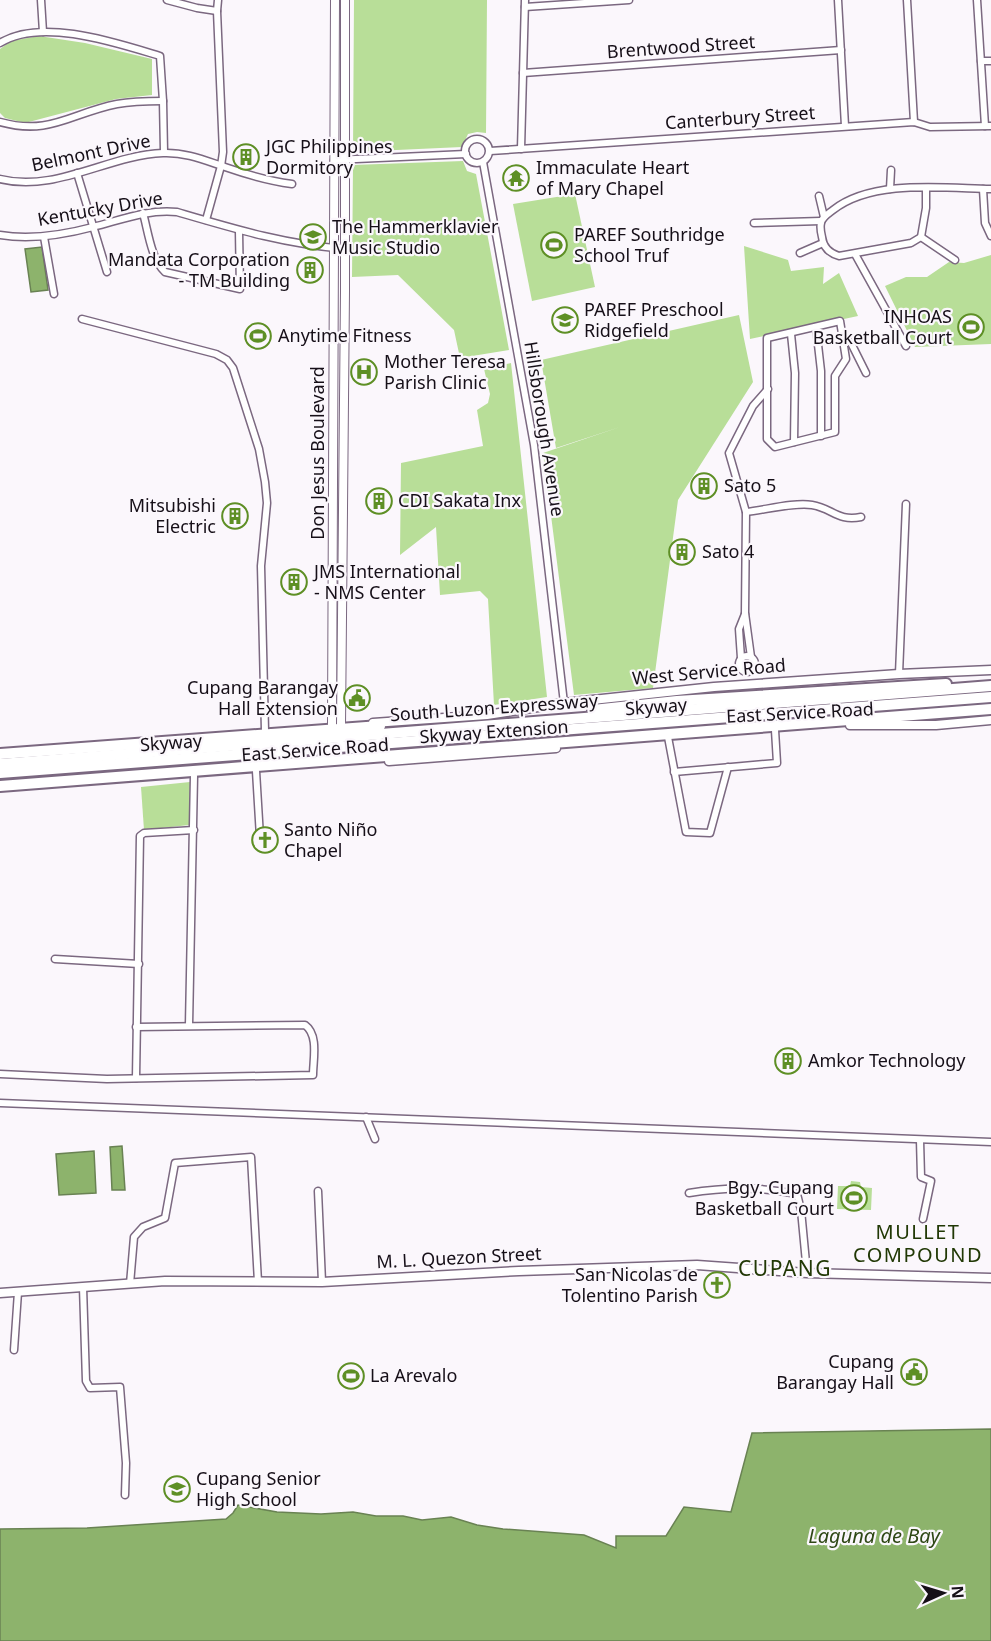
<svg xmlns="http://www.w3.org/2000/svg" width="991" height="1641" font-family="'Noto Sans',sans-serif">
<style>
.green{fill:#b8de98}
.water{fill:#8db36c;stroke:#698253;stroke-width:1.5}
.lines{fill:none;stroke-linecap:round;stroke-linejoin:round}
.minor-casing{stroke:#7b6880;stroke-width:9}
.tertiary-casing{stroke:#7b6880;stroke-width:10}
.secondary-casing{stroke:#7b6880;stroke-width:11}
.motorway-casing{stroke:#7b6880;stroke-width:14}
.minor{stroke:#fff;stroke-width:6}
.tertiary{stroke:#fff;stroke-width:8}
.secondary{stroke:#fff;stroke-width:8}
.motorway{stroke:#fff;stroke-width:10}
.labels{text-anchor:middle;stroke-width:4.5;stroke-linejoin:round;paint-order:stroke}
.street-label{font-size:18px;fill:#160f18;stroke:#fbf7fc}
.poi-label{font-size:18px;fill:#160f18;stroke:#fbf7fc;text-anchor:start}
.neighbourhood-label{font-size:20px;letter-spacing:1.5px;fill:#213805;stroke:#fbf7fc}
.water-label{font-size:20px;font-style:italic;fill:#2f4815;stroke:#fbf7fc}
.quarter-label{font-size:21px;letter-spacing:1.5px;fill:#213805;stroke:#fbf7fc}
</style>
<rect width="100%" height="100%" fill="#fbf7fc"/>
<g class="green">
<path d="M354,0H487L486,133L477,132L468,134L462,147L353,152Z"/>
<path d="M39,36L85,43L152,59V95L116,99L25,123L5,118L0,113V49L11,41Z"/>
<path d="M463,161L467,171L476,174L509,350L460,358L454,330L398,275L352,277L353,165Z"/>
<path d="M575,194L595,287L532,301L513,204Z"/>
<path d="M744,246L788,260L791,271L824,267L823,284L839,273L858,316L750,339Z"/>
<path d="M991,255V344L915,347L885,286L906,277H927L949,262L964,263Z"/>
<path d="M739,315L753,382L678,500L653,688L574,695L543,453L620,427L556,448L541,360Z"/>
<path d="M511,363L547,697L494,705L488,599L480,591L440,595L436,527L400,555L401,463L483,446L477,410L488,403L490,394L484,369Z"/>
<path d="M190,782L189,825L144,830L141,787Z"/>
<path d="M851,1181L860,1182L861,1187L872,1188L871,1210L837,1209L838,1186H850Z"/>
</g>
<g class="water">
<path d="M42,247L48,290L31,292L25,249Z"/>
<path d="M122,1146L125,1190H112L110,1147Z"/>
<path d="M94,1151L96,1193L59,1195L56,1154Z"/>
<path d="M991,1429V1641H0V1529L87,1528L226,1519L233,1513L238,1505L277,1512L321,1514L353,1512L376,1516H403L422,1520L451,1517L477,1525L503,1529L584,1535L616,1548V1536H666L684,1507L731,1512L752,1433Z"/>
</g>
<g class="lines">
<g class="minor-casing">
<g id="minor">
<path d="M41,0L43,32"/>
<path d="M167,0L197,8L217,11"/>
<path d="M838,0L845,126"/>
<path d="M907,0L914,122"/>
<path d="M977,0L985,126"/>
<path d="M525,7L629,0"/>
<path d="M0,43C41,17 117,43 160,56L163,101L164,152"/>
<path d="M981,61H991"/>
<path d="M523,73L841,50"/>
<path d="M0,122C50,136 71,113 117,104C133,101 148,101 163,101"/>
<circle cx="477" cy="151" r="12"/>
<path d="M521,149L525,0"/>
<path d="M490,151L914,122L930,127L991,126"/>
<path d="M334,160L466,154"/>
<path d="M483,162L534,445L564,703"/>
<path d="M77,173L107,272"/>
<path d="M0,179C56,193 108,155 163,153C185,152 204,160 225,167C248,175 269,181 292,184"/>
<path d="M926,188V208L921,237L911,243L839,256C829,253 823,247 822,237C821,233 820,227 821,223C822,217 828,214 833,210C872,179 943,188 991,189"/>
<path d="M890,189L891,170"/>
<path d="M983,189L985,223L991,236"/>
<path d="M819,196L824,217"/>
<path d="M143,213C148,231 151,259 165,272L240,289L239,231"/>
<path d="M206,220L221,166L223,152L217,11L218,0"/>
<path d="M754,223L821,221"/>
<path d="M0,235C31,240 63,235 93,227C121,220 147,209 177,212C235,229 284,244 345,249"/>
<path d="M44,237L54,294"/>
<path d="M921,237L955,260"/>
<path d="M800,253L823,243"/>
<path d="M855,254L906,346"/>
<path d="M82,319L216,354L227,360L233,368L259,449L265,482L267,503L261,566L265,731"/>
<path d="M840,321L846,359L835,376V432L775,447L767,439V338Z"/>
<path d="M816,327L821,371V436"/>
<path d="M791,334L795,373L794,442"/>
<path d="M842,334L851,343L866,373"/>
<path d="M746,512C765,510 794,502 812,505C832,508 838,522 861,517"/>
<circle cx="747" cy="664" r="8"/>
<path d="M751,657L745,613L746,512L729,453L753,406L768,389"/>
<path d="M741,658L739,629L745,614"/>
<path d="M899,674L906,504"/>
<path d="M668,737L686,832L710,833L728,767"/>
<path d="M256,771L260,837"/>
<path d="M674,772L777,763L775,730"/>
<path d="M55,959L139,964"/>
<path d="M189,1025L194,776"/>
<path d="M0,1074L107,1079L313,1075C313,1060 319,1035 305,1025L136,1027"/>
<path d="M136,1078L140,836L144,833L194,830"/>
<path d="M0,1103L991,1142"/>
<path d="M366,1117L375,1139"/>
<path d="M920,1140L921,1177L931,1181L923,1219"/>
<path d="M318,1191L322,1282"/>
<path d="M689,1193C724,1187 763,1187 797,1194L801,1210L807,1273"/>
<path d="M130,1284L134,1237L143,1227L165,1218L175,1163L251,1157L258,1282"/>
<path d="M83,1287L86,1381L90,1388L120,1387L126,1463L125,1495"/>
<path d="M14,1350L18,1292"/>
</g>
</g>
<g class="tertiary-casing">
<g id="tertiary">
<path d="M332,726L335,0"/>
<path d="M341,726L345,291V0"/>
</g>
</g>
<g class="secondary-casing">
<g id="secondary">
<path d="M373,723L487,715L564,703L714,687L899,674L991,670"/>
<path d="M850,725H936L991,720"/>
<path d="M389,761L556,748"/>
<path d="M0,1293L165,1281L322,1282L519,1271L697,1265L807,1273L991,1278"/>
</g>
</g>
<g class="motorway-casing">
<g id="motorway">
<path d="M593,710L677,701L946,684"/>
<path d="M0,754L380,726"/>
<path d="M0,764L991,686"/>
<path d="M0,773L991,697"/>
<path d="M0,786L991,709"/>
</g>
</g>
<use href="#minor" class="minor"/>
<use href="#tertiary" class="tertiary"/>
<use href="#secondary" class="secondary"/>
<use href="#motorway" class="motorway"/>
</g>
<defs>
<g id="building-ring" transform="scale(1.35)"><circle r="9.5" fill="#fbf7fc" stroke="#5e8f25" stroke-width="1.5"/><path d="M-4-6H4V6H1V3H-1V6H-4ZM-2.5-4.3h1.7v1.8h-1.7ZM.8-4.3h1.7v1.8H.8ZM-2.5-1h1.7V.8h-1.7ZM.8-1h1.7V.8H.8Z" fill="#5e8f25"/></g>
<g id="temple-ring" transform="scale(1.35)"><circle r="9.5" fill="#fbf7fc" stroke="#5e8f25" stroke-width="1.5"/><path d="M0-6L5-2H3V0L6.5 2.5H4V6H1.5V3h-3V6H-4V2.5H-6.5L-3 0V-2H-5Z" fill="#5e8f25"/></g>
<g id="school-ring" transform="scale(1.35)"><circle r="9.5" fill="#fbf7fc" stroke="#5e8f25" stroke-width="1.5"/><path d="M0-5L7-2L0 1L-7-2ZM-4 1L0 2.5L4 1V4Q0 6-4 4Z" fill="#5e8f25"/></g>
<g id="stadium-ring" transform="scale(1.35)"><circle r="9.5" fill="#fbf7fc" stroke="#5e8f25" stroke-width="1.5"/><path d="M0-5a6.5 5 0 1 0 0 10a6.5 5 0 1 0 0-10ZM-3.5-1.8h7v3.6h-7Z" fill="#5e8f25"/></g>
<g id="hospital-ring" transform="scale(1.35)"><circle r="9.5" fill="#fbf7fc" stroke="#5e8f25" stroke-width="1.5"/><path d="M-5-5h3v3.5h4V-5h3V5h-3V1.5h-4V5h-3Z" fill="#5e8f25"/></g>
<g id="civic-ring" transform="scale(1.35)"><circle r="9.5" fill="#fbf7fc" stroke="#5e8f25" stroke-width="1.5"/><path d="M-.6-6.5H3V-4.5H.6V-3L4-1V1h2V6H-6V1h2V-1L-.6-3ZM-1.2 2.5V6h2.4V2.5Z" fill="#5e8f25"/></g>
<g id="church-ring" transform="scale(1.35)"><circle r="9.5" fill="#fbf7fc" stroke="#5e8f25" stroke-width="1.5"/><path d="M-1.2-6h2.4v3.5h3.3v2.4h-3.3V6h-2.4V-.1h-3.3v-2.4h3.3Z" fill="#5e8f25"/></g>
</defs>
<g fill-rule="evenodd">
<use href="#building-ring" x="246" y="157"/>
<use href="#temple-ring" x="516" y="178"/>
<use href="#school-ring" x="313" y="237"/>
<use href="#stadium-ring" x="554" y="245"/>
<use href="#building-ring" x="310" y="270"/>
<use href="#school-ring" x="565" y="320"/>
<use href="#stadium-ring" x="971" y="327"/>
<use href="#stadium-ring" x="258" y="336"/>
<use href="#hospital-ring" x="364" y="372"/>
<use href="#building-ring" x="704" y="486"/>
<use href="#building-ring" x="379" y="501"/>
<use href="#building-ring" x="235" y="516"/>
<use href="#building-ring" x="682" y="552"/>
<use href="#building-ring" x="294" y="582"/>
<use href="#civic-ring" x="357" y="698"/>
<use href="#church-ring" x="265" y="840"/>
<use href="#building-ring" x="788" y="1061"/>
<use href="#stadium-ring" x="854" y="1198"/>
<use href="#church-ring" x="717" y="1285"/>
<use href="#civic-ring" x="914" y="1372"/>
<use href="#stadium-ring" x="351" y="1376"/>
<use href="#school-ring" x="177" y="1489"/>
</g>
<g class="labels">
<g class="street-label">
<text transform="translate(681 47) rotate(-4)" y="6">Brentwood Street</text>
<text transform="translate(740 118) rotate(-4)" y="6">Canterbury Street</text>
<text transform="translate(91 153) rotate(-12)" y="6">Belmont Drive</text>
<text transform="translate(100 209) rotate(-10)" y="6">Kentucky Drive</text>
<text transform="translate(544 429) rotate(81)" y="6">Hillsborough Avenue</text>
<text transform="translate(318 453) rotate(-90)" y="6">Don Jesus Boulevard</text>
<text transform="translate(709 672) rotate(-5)" y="6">West Service Road</text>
<text transform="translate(656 707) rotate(-4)" y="6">Skyway</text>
<text transform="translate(494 708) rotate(-4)" y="6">South Luzon Expressway</text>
<text transform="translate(800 713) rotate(-3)" y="6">East Service Road</text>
<text transform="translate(494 732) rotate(-4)" y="6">Skyway Extension</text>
<text transform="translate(171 743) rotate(-4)" y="6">Skyway</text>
<text transform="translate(315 750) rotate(-4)" y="6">East Service Road</text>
<text transform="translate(459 1258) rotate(-3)" y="6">M. L. Quezon Street</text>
</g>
<g class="poi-label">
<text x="266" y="153">JGC Philippines<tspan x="266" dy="21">Dormitory</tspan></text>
<text x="536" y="174">Immaculate Heart<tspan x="536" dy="21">of Mary Chapel</tspan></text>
<text x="332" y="233">The Hammerklavier<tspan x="332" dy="21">Music Studio</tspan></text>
<text x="574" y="241">PAREF Southridge<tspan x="574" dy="21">School Truf</tspan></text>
<text x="290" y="266" text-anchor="end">Mandata Corporation<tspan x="290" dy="21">- TM Building</tspan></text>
<text x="584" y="316">PAREF Preschool<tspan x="584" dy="21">Ridgefield</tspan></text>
<text x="952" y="323" text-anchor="end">INHOAS<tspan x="952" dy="21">Basketball Court</tspan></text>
<text x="278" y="342">Anytime Fitness</text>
<text x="384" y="368">Mother Teresa<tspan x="384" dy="21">Parish Clinic</tspan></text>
<text x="724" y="492">Sato 5</text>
<text x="398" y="507">CDI Sakata Inx</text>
<text x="216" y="512" text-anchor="end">Mitsubishi<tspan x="216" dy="21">Electric</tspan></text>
<text x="702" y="558">Sato 4</text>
<text x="314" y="578">JMS International<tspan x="314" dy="21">- NMS Center</tspan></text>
<text x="338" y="694" text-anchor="end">Cupang Barangay<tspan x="338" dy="21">Hall Extension</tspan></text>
<text x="284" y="836">Santo Niño<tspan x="284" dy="21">Chapel</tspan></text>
<text x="808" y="1067">Amkor Technology</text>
<text x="834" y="1194" text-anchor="end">Bgy. Cupang<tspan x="834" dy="21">Basketball Court</tspan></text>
<text x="698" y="1281" text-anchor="end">San Nicolas de<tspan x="698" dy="21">Tolentino Parish</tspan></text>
<text x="894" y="1368" text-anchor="end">Cupang<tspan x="894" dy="21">Barangay Hall</tspan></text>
<text x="370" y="1382">La Arevalo</text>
<text x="196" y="1485">Cupang Senior<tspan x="196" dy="21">High School</tspan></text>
</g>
<g class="neighbourhood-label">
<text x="918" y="1239">MULLET<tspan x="918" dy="23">COMPOUND</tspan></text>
</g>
<g class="water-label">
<text x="874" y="1543">Laguna de Bay</text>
</g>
<g class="quarter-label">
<text x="785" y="1276">CUPANG</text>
</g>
</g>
<g transform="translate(943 1593) rotate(86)" stroke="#fbf7fc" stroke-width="4.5" paint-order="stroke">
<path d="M0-4.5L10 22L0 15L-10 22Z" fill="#160f18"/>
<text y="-9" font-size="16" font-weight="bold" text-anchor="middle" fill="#160f18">N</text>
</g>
</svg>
